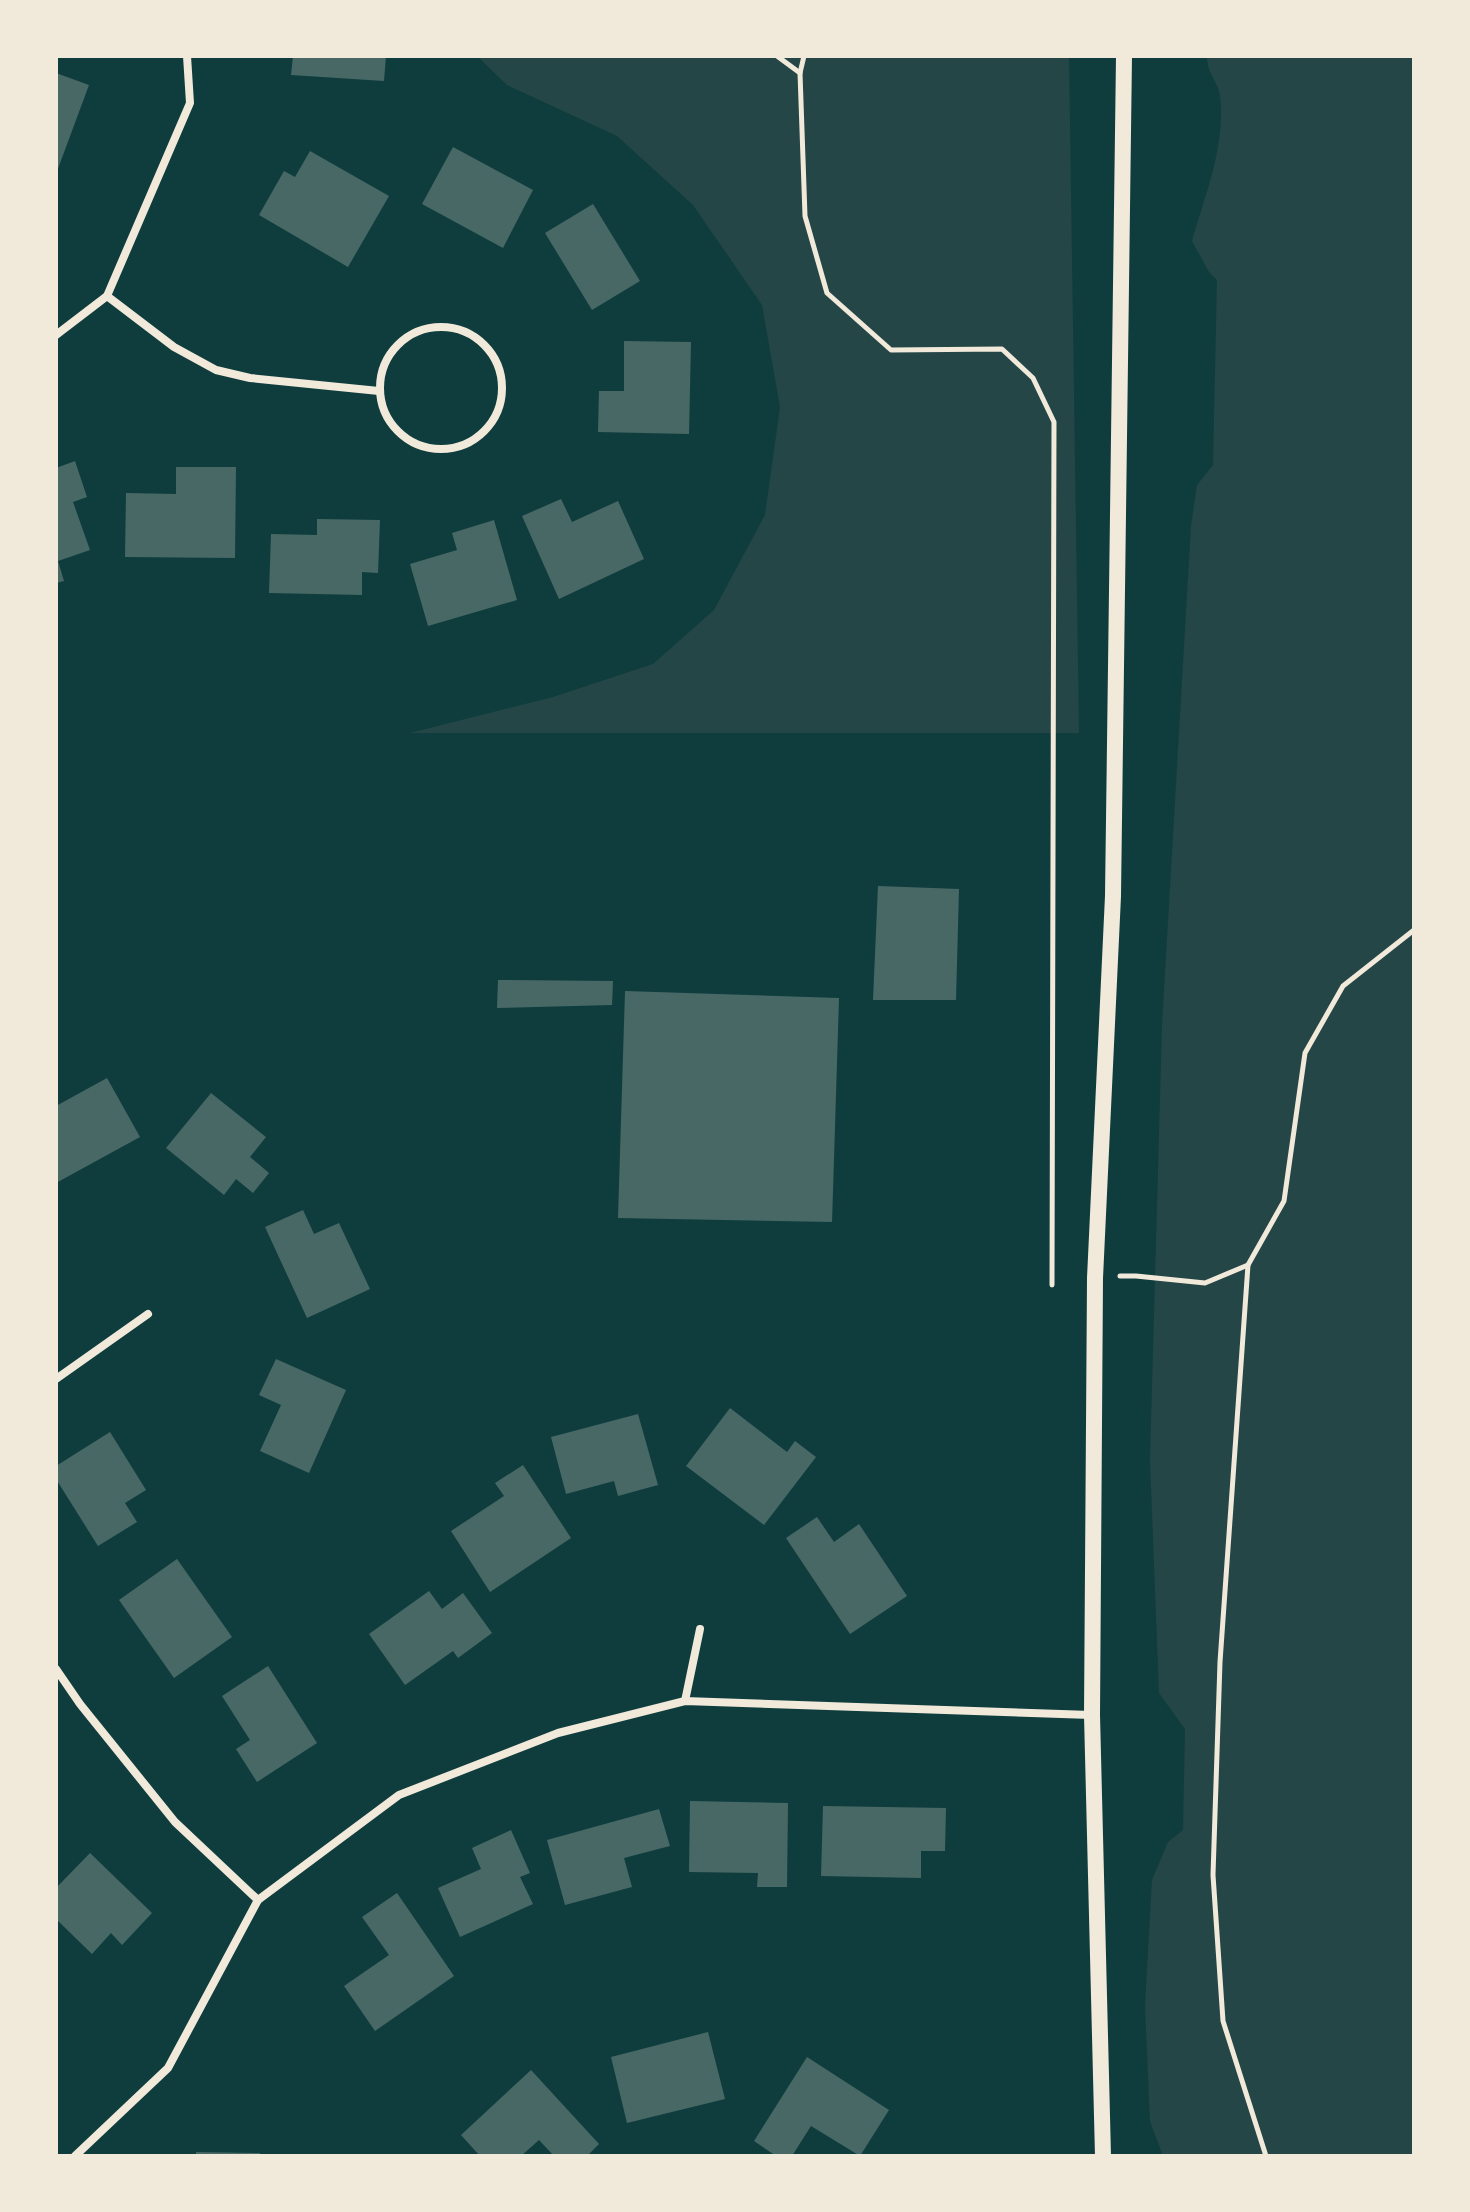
<svg xmlns="http://www.w3.org/2000/svg" width="1470" height="2212" font-family="Rubik,sans-serif">
<style>
.green{fill:#244646}
.building{fill:#486865}
.lines{fill:none;stroke-linecap:round;stroke-linejoin:round}
.path{stroke:#f1e9da;stroke-width:5}
.minor{stroke:#f1e9da;stroke-width:8}
.secondary{stroke:#f1e9da;stroke-width:16}
</style>
<rect width="100%" height="100%" fill="#0f3d3e"/>
<g class="green">
<path d="M477,56H1069L1079,733H410L553,697L653,664L714,610L765,515L780,407L762,305L693,205L617,136L507,85Z"/>
<path d="M1207,56H1414V2156H1163L1150,2121L1145,2006L1152,1880L1168,1842L1183,1830L1185,1729L1159,1693L1150,1460L1162,1025L1191,526L1197,485L1213,465L1217,280L1209,272L1192,241C1205,195 1226,145 1220,96C1218,81 1207,74 1207,56Z"/>
</g>
<g class="building">
<path d="M293,56H386L384,81L291,75Z"/>
<path d="M56,73L89,85L56,174Z"/>
<path d="M453,147L533,190L503,248L422,204Z"/>
<path d="M310,151L389,196L348,267L259,215L284,171L295,177Z"/>
<path d="M593,204L640,281L592,310L545,233Z"/>
<path d="M624,341L691,342L689,434L598,432L599,391H624Z"/>
<path d="M75,461L87,497L73,502L90,550L58,561L64,581L56,583V468Z"/>
<path d="M176,467H236L235,558L125,557L126,493L176,494Z"/>
<path d="M561,499L572,522L618,501L644,559L559,599L522,516Z"/>
<path d="M317,519L380,520L378,573L362,572V595L269,593L271,534L317,535Z"/>
<path d="M494,520L517,600L428,626L410,564L457,550L452,533Z"/>
<path d="M878,886L959,889L956,1000H873Z"/>
<path d="M498,980L613,981L612,1005L497,1008Z"/>
<path d="M625,991L839,998L832,1222L618,1218Z"/>
<path d="M107,1078L140,1137L56,1183V1141L58,1140L56,1106Z"/>
<path d="M211,1093L266,1137L250,1157L269,1173L253,1193L236,1179L224,1195L166,1148Z"/>
<path d="M303,1210L314,1234L339,1223L370,1289L307,1318L265,1227Z"/>
<path d="M276,1359L346,1390L309,1473L260,1451L281,1405L259,1395Z"/>
<path d="M730,1408L787,1452L795,1441L816,1457L764,1525L686,1466Z"/>
<path d="M638,1414L658,1485L618,1496L614,1481L566,1494L551,1437Z"/>
<path d="M110,1432L146,1490L125,1503L137,1522L98,1546L56,1479V1466Z"/>
<path d="M523,1465L571,1538L490,1592L451,1531L504,1496L495,1483Z"/>
<path d="M817,1517L834,1542L859,1524L907,1596L850,1634L786,1538Z"/>
<path d="M177,1559L232,1637L174,1678L119,1600Z"/>
<path d="M429,1591L442,1609L463,1593L492,1633L458,1658L453,1651L405,1685L369,1634Z"/>
<path d="M268,1666L317,1743L257,1782L236,1749L250,1740L222,1696Z"/>
<path d="M690,1801L788,1803L787,1887H757L758,1873L689,1872Z"/>
<path d="M823,1806L946,1808L945,1851H921V1878L821,1876Z"/>
<path d="M659,1809L670,1846L624,1858L632,1887L565,1905L547,1840Z"/>
<path d="M511,1830L530,1873L520,1877L533,1904L460,1937L438,1888L481,1869L472,1848Z"/>
<path d="M90,1853L152,1913L122,1945L111,1933L92,1954L56,1919V1888Z"/>
<path d="M397,1893L454,1976L375,2031L344,1986L389,1955L362,1917Z"/>
<path d="M708,2032L725,2099L627,2123L611,2057Z"/>
<path d="M807,2057L889,2110L860,2156L811,2126L792,2156H776L754,2141Z"/>
<path d="M531,2070L599,2144L587,2156H554L539,2140L521,2156H480L461,2135Z"/>
<path d="M196,2152L260,2153V2156H196Z"/>
</g>
<g class="lines">
<g class="path">
<path d="M777,56L800,73"/>
<path d="M804,56L800,73L805,216L827,293L891,350L1002,349L1033,378L1054,422L1052,1285"/>
<path d="M1248,1265L1220,1662L1213,1875L1223,2021L1266,2156"/>
<path d="M1120,1276H1136L1205,1283L1248,1265L1284,1201L1305,1053L1343,986L1414,930"/>
</g>
<g class="minor">
<path d="M107,296L174,347L216,370L250,378L379,391"/>
<circle cx="441" cy="388" r="61"/>
<path d="M56,335L107,296L190,103L187,56"/>
<path d="M56,1379L148,1314"/>
<path d="M56,1669L80,1704L175,1822L258,1900"/>
<path d="M685,1701L700,1629"/>
<path d="M75,2156L168,2068L258,1900L399,1795L558,1733L685,1701L1091,1715"/>
</g>
<path class="secondary" d="M1103,2156L1092,1715L1095,1278L1113,896L1124,56"/>
</g>
<rect width="1470" height="2212" fill="none" stroke="#f1e9da" stroke-width="116"/>
</svg>
